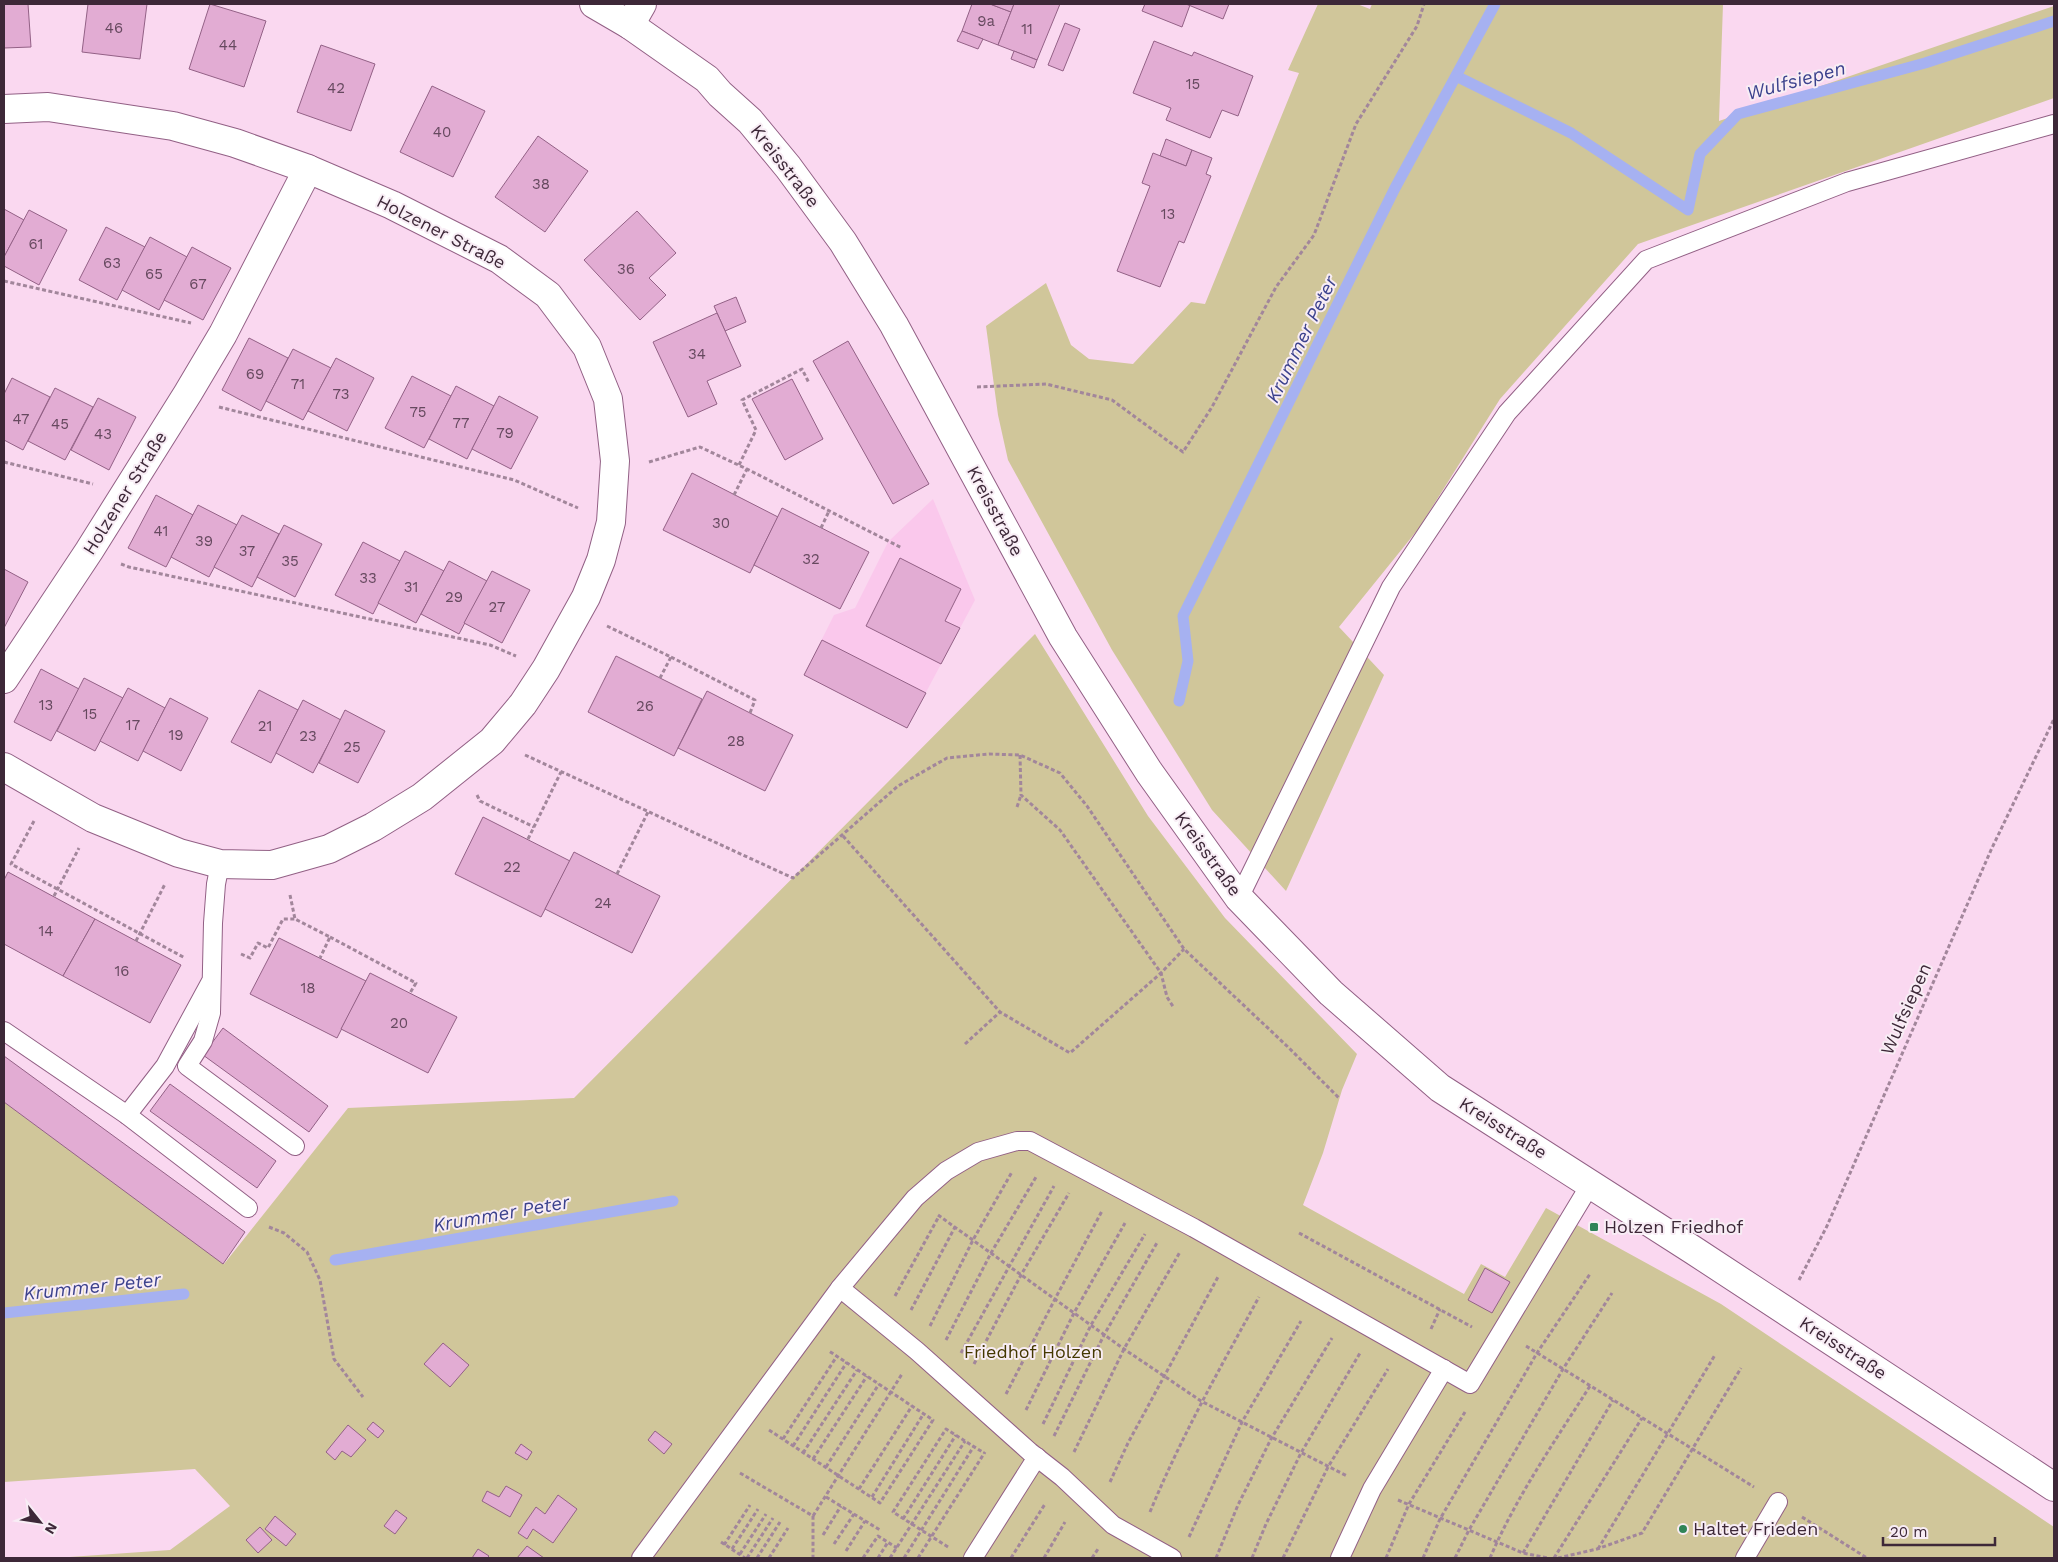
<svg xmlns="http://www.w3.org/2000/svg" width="2058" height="1562" font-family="'Work Sans',sans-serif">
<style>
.built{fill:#fac8ec}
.green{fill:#d0c69a}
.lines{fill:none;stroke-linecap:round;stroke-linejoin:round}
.stream{stroke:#a6b1f1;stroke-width:11}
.building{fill:#e2acd3;stroke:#936186}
.service-casing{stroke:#926085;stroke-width:20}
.minor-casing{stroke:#926085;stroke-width:30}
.secondary-casing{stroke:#926085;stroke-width:30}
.path{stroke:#a2869b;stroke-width:3;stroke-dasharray:4 2.5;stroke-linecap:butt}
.service{stroke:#fff;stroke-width:18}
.minor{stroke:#fff;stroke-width:28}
.secondary{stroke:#fff;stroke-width:28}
.poi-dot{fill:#2f8457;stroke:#f8edf5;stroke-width:2}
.labels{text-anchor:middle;stroke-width:4;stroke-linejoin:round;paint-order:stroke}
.number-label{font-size:15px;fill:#66495f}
.street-label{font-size:18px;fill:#3d2838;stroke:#f8edf5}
.poi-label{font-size:18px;fill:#3d2838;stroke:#f8edf5;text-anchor:start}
.park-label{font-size:18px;fill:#443800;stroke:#f8edf5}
.water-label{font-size:19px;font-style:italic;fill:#3c428d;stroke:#f8edf5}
</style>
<rect width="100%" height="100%" fill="#fad8f0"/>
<path class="built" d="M933,499L975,600L907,728L804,675L834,615L855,608L888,542Z"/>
<g class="green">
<path d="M1318,4H1357L1370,9L1372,4H1723L1719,121L2054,6V98L1638,244L1500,399L1419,528L1339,627L1384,675L1286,891L1212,810L1112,650L1008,460L998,415L986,326L1046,283L1071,345L1089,359L1133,364L1191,302L1205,304L1299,73L1288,70Z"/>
<path d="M1035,634L1148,816L1225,918L1357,1054L1342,1090L1323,1153L1303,1205L1464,1294L1481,1264L1505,1277L1546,1208L1721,1304L2054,1527V1558H55L170,1550L230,1506L195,1469L4,1482V1102L224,1264L348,1108L574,1098Z"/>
</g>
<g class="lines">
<g class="stream">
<path d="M1456,76L1571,133L1688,210L1700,154L1738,114L1925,63L2054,21"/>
<path d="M1179,701L1188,661L1183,616L1395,188L1495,4"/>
<path d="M335,1260L673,1201"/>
<path d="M4,1313L184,1294"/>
</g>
</g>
<g class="building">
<path d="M4,4H28L31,47L4,48Z"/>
<path d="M88,4H147L140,59L82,52Z"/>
<path d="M210,4L266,21L244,87L189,69Z"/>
<path d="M972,4H990L1011,12L998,45L962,31Z"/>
<path d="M990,4H1014L1011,12Z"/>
<path d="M1014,4H1060L1037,60L998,45Z"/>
<path d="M1145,4H1186L1190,5L1182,27L1142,11Z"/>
<path d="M1186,4H1229L1223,19Z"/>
<path d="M1065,23L1080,29L1063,71L1048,65Z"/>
<path d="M962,31L983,39L978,49L957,41Z"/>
<path d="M1154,41L1192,56L1194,52L1253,76L1238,116L1222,110L1210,138L1166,120L1171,108L1133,93Z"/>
<path d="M321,45L375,64L351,131L297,112Z"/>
<path d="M1014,51L1037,60L1034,68L1011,59Z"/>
<path d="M432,86L485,111L453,177L400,152Z"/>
<path d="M538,136L588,171L545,232L495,197Z"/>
<path d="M1166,139L1192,150L1186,166L1160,156Z"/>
<path d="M1192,150L1212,158L1206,174L1211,176L1184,243L1179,241L1160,287L1117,271L1150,186L1142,183L1153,153L1186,166Z"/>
<path d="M4,209L24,220L4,257Z"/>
<path d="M29,210L67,230L39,285L4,266V257Z"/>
<path d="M637,211L676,253L649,278L666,295L640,320L584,260Z"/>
<path d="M106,227L145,247L117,300L79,280Z"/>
<path d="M150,237L187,257L159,310L122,290Z"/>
<path d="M192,247L231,268L203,320L164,300Z"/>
<path d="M736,297L746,322L725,331L714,306Z"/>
<path d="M717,313L741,366L707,381L717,404L688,417L653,342Z"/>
<path d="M249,338L288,358L261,411L222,390Z"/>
<path d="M848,341L929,484L893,504L813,361Z"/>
<path d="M293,349L331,368L303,420L266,401Z"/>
<path d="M336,358L374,378L347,431L308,411Z"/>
<path d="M412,376L451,396L424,448L385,428Z"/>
<path d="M12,378L50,397L23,450L4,440V394Z"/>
<path d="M792,379L823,439L785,460L752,399Z"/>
<path d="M456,386L494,406L467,459L429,439Z"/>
<path d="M55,388L93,407L65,460L28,441Z"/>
<path d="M499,396L538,417L511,469L472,449Z"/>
<path d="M98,398L136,417L109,470L71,450Z"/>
<path d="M692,473L778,517L750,573L663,530Z"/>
<path d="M156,495L193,515L166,567L128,548Z"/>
<path d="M198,505L237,525L209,577L171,557Z"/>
<path d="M782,508L869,552L840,609L754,565Z"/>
<path d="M242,515L279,534L252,587L214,567Z"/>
<path d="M284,525L322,544L295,597L257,577Z"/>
<path d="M363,542L400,561L373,614L335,595Z"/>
<path d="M405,551L444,571L416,623L378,603Z"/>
<path d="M900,558L961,589L945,621L960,628L941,664L866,626Z"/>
<path d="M449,561L487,581L459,634L421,614Z"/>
<path d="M4,569L28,582L4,628Z"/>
<path d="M492,571L530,590L502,643L464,623Z"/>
<path d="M822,640L926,693L907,728L804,675Z"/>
<path d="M616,656L702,699L674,756L588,712Z"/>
<path d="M41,669L79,689L51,741L14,722Z"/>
<path d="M84,678L123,698L95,751L57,731Z"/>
<path d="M128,688L165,708L138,761L100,741Z"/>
<path d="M259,690L298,710L271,763L231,742Z"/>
<path d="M707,691L793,735L765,791L678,748Z"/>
<path d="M170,698L208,718L181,771L143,751Z"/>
<path d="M303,700L341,720L313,773L276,753Z"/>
<path d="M345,710L385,731L358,783L319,763Z"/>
<path d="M483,817L570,861L541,917L455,874Z"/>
<path d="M574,852L660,896L632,953L545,909Z"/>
<path d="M8,872L95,919L63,976L4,944V880Z"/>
<path d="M95,919L181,965L150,1023L63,976Z"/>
<path d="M279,938L366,981L337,1038L250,994Z"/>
<path d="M370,973L457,1017L428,1073L341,1029Z"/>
<path d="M223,1028L328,1106L309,1132L203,1055Z"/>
<path d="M4,1056L245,1232L223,1264L4,1102Z"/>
<path d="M170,1084L276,1161L257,1188L150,1111Z"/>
<path d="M1485,1268L1510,1282L1492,1313L1468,1300Z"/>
<path d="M443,1343L469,1365L450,1387L424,1364Z"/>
<path d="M373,1422L384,1431L378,1438L367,1429Z"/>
<path d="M348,1425L366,1440L351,1457L342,1451L335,1460L326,1452Z"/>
<path d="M655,1431L672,1444L664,1454L648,1440Z"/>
<path d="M521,1444L532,1452L527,1460L515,1453Z"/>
<path d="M506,1486L522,1495L510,1517L482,1501L487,1491L499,1497Z"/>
<path d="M558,1495L577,1509L553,1543L533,1529L527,1539L518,1533L536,1507L545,1514Z"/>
<path d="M396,1510L407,1518L395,1534L384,1526Z"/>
<path d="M275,1516L296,1534L286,1546L265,1529Z"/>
<path d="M260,1527L272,1540L258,1553L246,1540Z"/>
<path d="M527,1546L544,1558H517Z"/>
<path d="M478,1549L489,1556L487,1558H472Z"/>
</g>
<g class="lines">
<g class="service-casing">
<g id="service">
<path d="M220,864L216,884L213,923L211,1013L203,1041L187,1066L295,1146"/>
<path d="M1239,898L1391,587L1507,413L1646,260L1847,182L2054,124"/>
<path d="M4,1031L127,1115L248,1208"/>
<path d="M127,1115L165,1066L210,983"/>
<path d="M840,1288L917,1351L1030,1452L1062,1477L1113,1525L1172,1558"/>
<path d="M641,1558L840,1288L915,1198L946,1171L978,1152L1017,1141H1030L1194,1228L1470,1384L1590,1185"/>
<path d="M973,1558L1037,1457"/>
<path d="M1340,1558L1372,1489L1444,1369"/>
<path d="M1745,1558L1778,1502"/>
</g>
</g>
<g class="minor-casing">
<g id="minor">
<path d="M630,25L642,4"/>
<path d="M4,109L48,107L107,116L173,126L235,143L308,169L392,205L499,259L548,295L587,347L608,399L615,461L611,522L601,560L586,597L546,669L523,704L492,741L422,797L373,827L329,849L272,865L220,864L179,853L93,818L4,767"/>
<path d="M4,679L89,551L188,393L223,334L308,169"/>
</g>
</g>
<g class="secondary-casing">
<path id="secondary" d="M594,4L630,25L707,79L720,94L750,121L788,167L843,242L894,325L1063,637L1149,772L1239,898L1331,993L1440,1088L1693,1250L2054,1487"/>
</g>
<g class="path">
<path d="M4,281L191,323"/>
<path d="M977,387L1046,384L1112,400L1183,452L1212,407L1276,287L1314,235L1356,124L1417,26L1424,4"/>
<path d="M219,407L514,480L578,508"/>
<path d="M4,462L93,484"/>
<path d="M649,462L700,447L747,469L902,548"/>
<path d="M739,465L756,430L742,400L802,369L809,383"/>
<path d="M734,495L747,469"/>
<path d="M821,528L829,511"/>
<path d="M121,564L129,567L490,645L516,656"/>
<path d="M607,626L671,657L660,678"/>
<path d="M671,657L755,700L750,713"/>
<path d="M525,755L793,878L898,786L947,758L989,754L1020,755L1060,773L1087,806L1184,949L1288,1047L1340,1099"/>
<path d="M1020,755L1021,795L1060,830L1161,973L1167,997L1174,1008"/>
<path d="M477,795L480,801L534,827"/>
<path d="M1017,807L1021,795"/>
<path d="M34,821L11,864L185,958"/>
<path d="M843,836L1000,1012L1070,1053L1161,973L1184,949"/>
<path d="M528,839L561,772"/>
<path d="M617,874L648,812"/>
<path d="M290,895L295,919L330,937L320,958"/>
<path d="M54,896L79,848"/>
<path d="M330,937L416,983L410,993"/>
<path d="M136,941L165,884"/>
<path d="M241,954L250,958L258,943L268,948L283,919H295"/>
<path d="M965,1044L1000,1012"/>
<path d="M938,1215L1124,1349L1201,1401L1347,1476"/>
<path d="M269,1227L284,1233L307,1252L320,1280L334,1359L363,1397"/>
<path d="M1299,1233L1472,1327"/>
<path d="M1799,1280L1827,1226L1991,850L2054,719"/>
<path d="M895,1296L938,1218"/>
<path d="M911,1310L955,1227"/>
<path d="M930,1326L973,1240L1012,1172"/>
<path d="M1431,1329L1440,1309"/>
<path d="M946,1340L991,1253L1036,1177"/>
<path d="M1526,1346L1754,1487"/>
<path d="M961,1353L1054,1186"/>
<path d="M974,1364L1021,1275L1069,1193"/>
<path d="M1006,1394L1055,1299L1102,1211"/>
<path d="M1026,1410L1074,1313L1125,1223"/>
<path d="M1043,1424L1091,1325L1145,1234"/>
<path d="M769,1430L880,1503L933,1420L829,1351"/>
<path d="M1054,1436L1104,1335L1158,1241"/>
<path d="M783,1439L837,1356"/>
<path d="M793,1446L847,1362"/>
<path d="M1074,1452L1124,1349L1180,1252"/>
<path d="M803,1453L857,1370"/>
<path d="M813,1459L867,1376"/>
<path d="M826,1467L879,1384"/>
<path d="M740,1473L813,1516V1558"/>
<path d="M1110,1482L1128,1443L1219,1275"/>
<path d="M859,1489L912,1406"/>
<path d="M826,1497L880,1530"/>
<path d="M872,1497L924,1413"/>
<path d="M1398,1500L1523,1553L1548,1558"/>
<path d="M1150,1512C1181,1437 1220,1368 1259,1297"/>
<path d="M813,1516L902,1374"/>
<path d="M1802,1517L1867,1558"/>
<path d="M903,1519L956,1435"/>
<path d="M823,1535L841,1506"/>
<path d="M1189,1537L1242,1422L1301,1321"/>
<path d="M721,1542L745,1558"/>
<path d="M834,1544L854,1514"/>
<path d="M724,1545L750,1505"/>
<path d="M948,1547L893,1512L946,1429L984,1453"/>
<path d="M732,1549L758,1509"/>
<path d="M1598,1549L1715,1355"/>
<path d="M846,1551L865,1521"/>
<path d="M1523,1553L1613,1400"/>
<path d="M740,1554L766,1514"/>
<path d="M747,1558L773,1518"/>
<path d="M757,1558L780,1522"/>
<path d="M769,1558L788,1528"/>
<path d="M863,1558L878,1536L897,1548"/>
<path d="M878,1558L888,1542"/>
<path d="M890,1558L965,1441"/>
<path d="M904,1558L974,1446"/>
<path d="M918,1558L985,1452"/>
<path d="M1011,1558L1045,1504"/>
<path d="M1044,1558L1065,1522"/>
<path d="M1092,1558L1098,1549"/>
<path d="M1216,1558L1238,1505L1271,1439L1332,1338"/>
<path d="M1252,1558L1266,1524L1301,1453L1360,1353"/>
<path d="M1283,1558L1328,1467L1388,1369"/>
<path d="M1386,1558L1409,1504L1465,1412"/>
<path d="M1423,1558L1440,1519L1537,1353L1590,1274"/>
<path d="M1455,1558L1469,1530L1563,1369L1612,1293"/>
<path d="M1490,1558C1516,1497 1555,1441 1590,1386"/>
<path d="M1554,1558L1642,1418"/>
<path d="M1558,1558L1597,1549L1642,1533L1741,1368"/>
</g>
<use href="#service" class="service"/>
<use href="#minor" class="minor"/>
<use href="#secondary" class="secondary"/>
</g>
<g class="poi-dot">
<rect x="1589" y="1222" width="10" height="10" rx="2.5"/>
<circle cx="1683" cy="1529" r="5"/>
</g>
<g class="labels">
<g class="number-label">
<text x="986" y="26">9a</text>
<text x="114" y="33">46</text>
<text x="1027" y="34">11</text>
<text x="228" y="50">44</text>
<text x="1193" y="89">15</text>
<text x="336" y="93">42</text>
<text x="442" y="137">40</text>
<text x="541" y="189">38</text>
<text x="1168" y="219">13</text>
<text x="36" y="249">61</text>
<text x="112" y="268">63</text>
<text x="626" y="274">36</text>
<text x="154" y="279">65</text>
<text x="198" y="289">67</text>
<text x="697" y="359">34</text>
<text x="255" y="379">69</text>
<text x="298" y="389">71</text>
<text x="341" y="399">73</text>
<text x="418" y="417">75</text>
<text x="21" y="424">47</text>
<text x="461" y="428">77</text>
<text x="60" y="429">45</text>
<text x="505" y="438">79</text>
<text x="103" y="439">43</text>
<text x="721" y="528">30</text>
<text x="161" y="536">41</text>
<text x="204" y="546">39</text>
<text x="247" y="556">37</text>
<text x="811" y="564">32</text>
<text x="290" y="566">35</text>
<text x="368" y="583">33</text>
<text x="411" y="592">31</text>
<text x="454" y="602">29</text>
<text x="497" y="612">27</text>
<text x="46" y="710">13</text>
<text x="645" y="711">26</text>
<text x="90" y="719">15</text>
<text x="133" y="730">17</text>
<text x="265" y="731">21</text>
<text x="176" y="740">19</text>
<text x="308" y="741">23</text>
<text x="736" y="746">28</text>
<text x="352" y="752">25</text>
<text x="512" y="872">22</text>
<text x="603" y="908">24</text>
<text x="46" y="936">14</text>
<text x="122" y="976">16</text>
<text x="308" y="993">18</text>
<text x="399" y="1028">20</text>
</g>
<g class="street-label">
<text transform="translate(785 166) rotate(52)" y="6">Kreisstraße</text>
<text transform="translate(441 232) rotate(27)" y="6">Holzener Straße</text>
<text transform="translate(125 493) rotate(-58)" y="6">Holzener Straße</text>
<text transform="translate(995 511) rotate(62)" y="6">Kreisstraße</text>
<text transform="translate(1208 854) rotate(54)" y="6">Kreisstraße</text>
<text transform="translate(1906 1009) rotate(-66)" y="6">Wulfsiepen</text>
<text transform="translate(1503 1128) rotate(32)" y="6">Kreisstraße</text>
<text transform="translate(1843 1348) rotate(33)" y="6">Kreisstraße</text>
</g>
<g class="poi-label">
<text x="1604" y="1233">Holzen Friedhof</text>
<text x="1693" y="1535">Haltet Frieden</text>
</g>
<g class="park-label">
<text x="1033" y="1358">Friedhof Holzen</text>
</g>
<g class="water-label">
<text transform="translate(1796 80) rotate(-15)" y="7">Wulfsiepen</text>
<text transform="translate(1301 339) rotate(-64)" y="7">Krummer Peter</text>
<text transform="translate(501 1213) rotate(-10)" y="7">Krummer Peter</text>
<text transform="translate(92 1286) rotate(-6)" y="7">Krummer Peter</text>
</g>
</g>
<rect width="2058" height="1562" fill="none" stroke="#3d2838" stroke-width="10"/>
<g transform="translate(40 1522) rotate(120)" stroke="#f8edf5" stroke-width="4" paint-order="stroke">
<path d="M0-4L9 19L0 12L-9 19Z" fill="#3d2838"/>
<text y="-8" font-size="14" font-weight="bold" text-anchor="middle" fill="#3d2838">N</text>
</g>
<path d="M1883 1537v8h112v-8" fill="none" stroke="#3d2838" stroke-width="2.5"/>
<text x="1890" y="1537" font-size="15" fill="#3d2838" stroke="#f8edf5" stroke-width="4" paint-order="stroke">20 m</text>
</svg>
